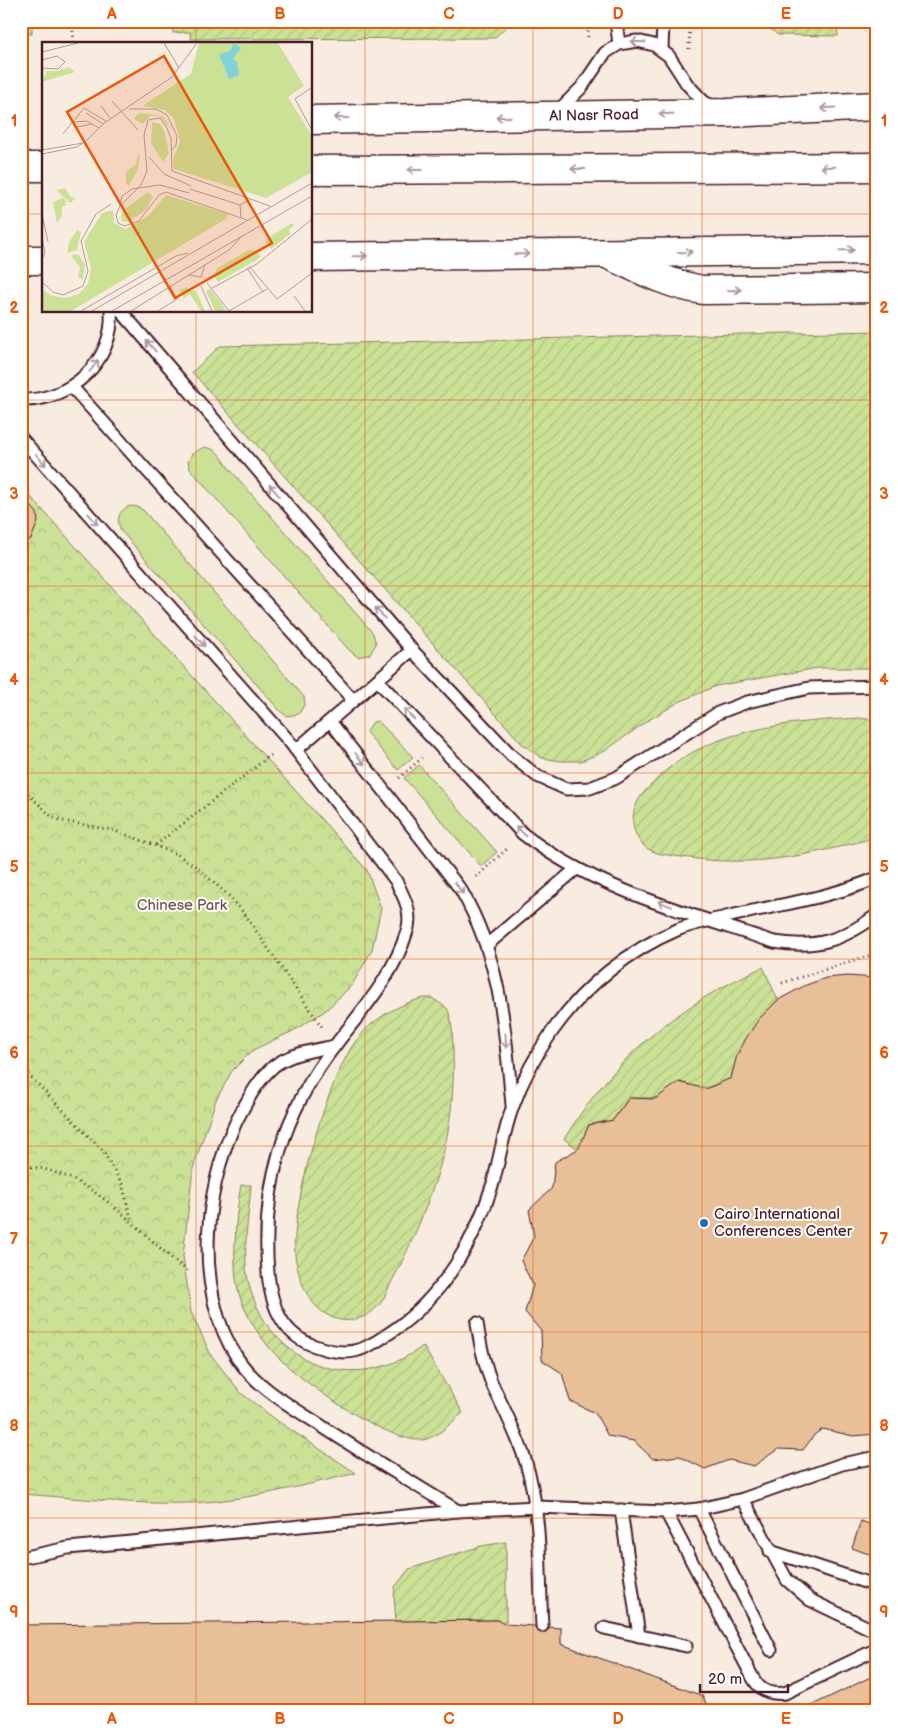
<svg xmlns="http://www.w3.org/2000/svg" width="898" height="1732" font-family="'Balsamiq Sans',sans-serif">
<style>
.grass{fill:#cae196;stroke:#8a8060}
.forest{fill:url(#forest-crowns);stroke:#8a8060}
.garden{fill:url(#garden-furrows);stroke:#8a8060}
.building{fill:#e8c098;stroke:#4a1f2b}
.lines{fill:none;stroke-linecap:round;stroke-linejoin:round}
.lane-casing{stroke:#4a1f2b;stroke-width:15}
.highway-casing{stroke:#4a1f2b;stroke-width:31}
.path{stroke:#4a1f2b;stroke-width:3;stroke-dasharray:1 4;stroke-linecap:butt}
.lane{stroke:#fff;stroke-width:11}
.highway{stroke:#fff;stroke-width:28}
.oneway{stroke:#ae9aa0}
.grid{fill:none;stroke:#e8590c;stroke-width:1;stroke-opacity:0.55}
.poi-dot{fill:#1f6fb2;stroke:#fff;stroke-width:2}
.labels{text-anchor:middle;stroke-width:4;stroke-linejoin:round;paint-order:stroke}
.street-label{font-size:15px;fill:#4a1f2b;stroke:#fff}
.park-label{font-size:15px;fill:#70594b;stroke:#fff}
.poi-label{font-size:15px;fill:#4a1f2b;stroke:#fff;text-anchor:start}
.inset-road{fill:none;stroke:#b29a98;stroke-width:1}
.view{fill:#e8590c;fill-opacity:0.15;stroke:#e8590c;stroke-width:2.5}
.inset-edge{fill:none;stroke:#4a1f2b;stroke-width:2.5}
.neatline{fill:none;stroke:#e8590c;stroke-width:2}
.grid-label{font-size:16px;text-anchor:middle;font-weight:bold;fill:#e8590c}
</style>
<defs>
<pattern id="forest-crowns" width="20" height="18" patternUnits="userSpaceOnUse" patternTransform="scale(1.25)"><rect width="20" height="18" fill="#cae196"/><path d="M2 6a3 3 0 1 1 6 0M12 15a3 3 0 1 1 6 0" fill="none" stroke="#afc181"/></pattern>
<pattern id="garden-furrows" width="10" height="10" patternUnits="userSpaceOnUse" patternTransform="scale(1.25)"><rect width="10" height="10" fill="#cae196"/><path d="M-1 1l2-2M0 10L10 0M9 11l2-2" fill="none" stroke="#afc181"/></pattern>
</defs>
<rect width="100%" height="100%" fill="#f8ece0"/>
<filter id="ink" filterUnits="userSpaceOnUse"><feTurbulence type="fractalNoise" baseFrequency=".02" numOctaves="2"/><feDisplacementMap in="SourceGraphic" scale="10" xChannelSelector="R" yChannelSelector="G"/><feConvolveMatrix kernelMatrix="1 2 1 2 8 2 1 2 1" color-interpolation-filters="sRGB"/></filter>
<g filter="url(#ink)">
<g class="grass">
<path d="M204,447C218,449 221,456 228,467L373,633L376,644L370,654L358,657L349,650L190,469L188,461L192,454Z"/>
<path d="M130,506L138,507L144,511L304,697L305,703L299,714L287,716L281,712L121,531C116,519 118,511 130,506Z"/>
<path d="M378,721L413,757L398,770L366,732L373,722Z"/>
<path d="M419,765L497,852L481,866L404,778Z"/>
</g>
<path class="forest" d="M21,486L367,870L381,908L372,950L352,985L325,1011L295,1030L253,1050L232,1071L216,1100L193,1168L183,1256L191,1312L211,1355L241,1393L279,1422L356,1473C302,1486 248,1500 192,1503C135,1505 78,1498 21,1494Z"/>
<g class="garden">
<path d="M21,21H41L42,26H32V34H21Z"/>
<path d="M154,21H513L494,38L191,39L190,32L173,33L172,23L154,24Z"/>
<path d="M760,21H837L838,36L778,35Z"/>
<path d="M877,331V668H818L716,686L679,702L647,721L605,751L581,761H561L542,758L522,744L192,372L220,346Z"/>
<path d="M859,718L877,720V837C808,856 754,868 682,857C669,855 653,855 643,845C633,835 630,819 636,806C639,796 647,789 654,782C704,728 790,722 859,718Z"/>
<path d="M763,967L778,1000C755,1023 739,1045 731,1078C698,1093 665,1099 629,1098L613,1120L589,1125L578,1149L564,1139C614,1058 676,1006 763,967Z"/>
<path d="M423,998H432L447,1008C453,1021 452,1034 453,1049C455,1098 449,1146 431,1193C420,1224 407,1253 391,1283C387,1291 383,1302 376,1308C364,1320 346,1324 331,1317C309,1306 301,1285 296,1262C287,1215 327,1081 355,1042C371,1020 396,1005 423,998Z"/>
<path d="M241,1185H251C249,1213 242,1253 248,1280C267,1364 353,1398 423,1346L463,1413C451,1422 438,1438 422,1440C389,1443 306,1385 282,1361C263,1343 247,1319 239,1294C231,1269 236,1211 241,1185Z"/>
<path d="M506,1542V1624L498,1620L396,1621L394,1596L395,1587L409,1569L481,1546Z"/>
</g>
<g class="building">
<path d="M21,500L31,506L37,513L38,522L31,539L21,544Z"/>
<path d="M847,976L877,978V1434L853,1436L823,1429L815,1434L803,1450L778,1449L754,1466L729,1460L705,1469L679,1456L653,1459L634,1441L608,1436L595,1413L570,1401L562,1373L542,1360L541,1331L525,1312L533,1285L521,1261L534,1236L529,1210L552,1188L555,1162L578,1149L589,1125L613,1120L629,1098L655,1099L679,1082L706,1089L731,1078L737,1055L748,1035L759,1019L778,1000L806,985L826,978Z"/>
<path d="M861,1521L877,1527V1557L852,1548Z"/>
<path d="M498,1620L506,1624L561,1628V1644L703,1696L709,1711H21V1625Z"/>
<path d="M877,1674V1711H800Z"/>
</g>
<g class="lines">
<g class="lane-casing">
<g id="lane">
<path d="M616,21L619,44"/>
<path d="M662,50L663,21"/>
<path d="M557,112L582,87L605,53L619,44L637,41L654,45L669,56L687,84L704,102L714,107"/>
<path d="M121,311L412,650L512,756L537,776L566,789L590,788L616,778L718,713L747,702L809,688L877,686"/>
<path d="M72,387L353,700"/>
<path d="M21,400C69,402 115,361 111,311"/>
<path d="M21,438L289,741L396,881C404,897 413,913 407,931C394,975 364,1008 337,1043C283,1112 261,1186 268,1273C271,1306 282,1335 315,1346C352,1359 364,1350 394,1330C443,1296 476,1239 493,1183C500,1157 504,1130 513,1106C532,1054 566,1005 609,971C629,955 653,940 677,930C691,924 707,921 722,918C773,905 828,899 877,878"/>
<path d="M377,680L523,834C596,890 688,913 774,942C817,949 843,940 877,915"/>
<path d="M330,721L461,890C501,959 505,1028 512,1105"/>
<path d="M296,750L412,650"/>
<path d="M488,944L576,869"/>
<path d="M335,1046C315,1050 291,1053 274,1066C262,1076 252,1092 245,1105C204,1175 191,1289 238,1359C257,1388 294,1408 323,1427C367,1456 413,1483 458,1511"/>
<path d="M477,1323C480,1344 484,1365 493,1386C505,1411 518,1436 526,1463C542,1515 539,1572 542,1626"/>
<path d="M743,1499L787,1580L810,1600L877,1632"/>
<path d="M699,1509L771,1650"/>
<path d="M621,1510L639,1636"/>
<path d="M666,1512L753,1678C760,1691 770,1695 785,1693L877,1649"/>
<path d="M770,1551L877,1586"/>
<path d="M21,1558L68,1548L458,1511L537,1507L666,1512L699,1509L743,1499L842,1464L877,1457"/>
<path d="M604,1628L686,1646"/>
</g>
</g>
<g class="highway-casing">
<g id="highway">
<path d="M311,120L727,113L877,106"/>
<path d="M21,167H44"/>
<path d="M311,170L877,167"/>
<path d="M611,256C641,270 670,285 703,290L877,288"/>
<path d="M311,257L877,250"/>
<path d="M21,260H44"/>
</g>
</g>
<g class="path">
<path d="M72,21L74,44"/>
<path d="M588,21V41"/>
<path d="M689,49L690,21"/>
<path d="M399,778L422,758"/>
<path d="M21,787L51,816L63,821L112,830L130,836L177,854L195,866L228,895L244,913L322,1027"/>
<path d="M156,845L272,754"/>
<path d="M476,877L509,847"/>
<path d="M782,983L877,953"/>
<path d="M21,1067L103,1151L122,1184L131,1218"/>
<path d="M21,1166C93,1169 135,1232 188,1271"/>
</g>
<use href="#lane" class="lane"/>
<use href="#highway" class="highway"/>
</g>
<defs><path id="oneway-shaft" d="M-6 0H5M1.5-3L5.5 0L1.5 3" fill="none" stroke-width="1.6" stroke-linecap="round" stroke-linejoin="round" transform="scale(1.25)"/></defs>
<g class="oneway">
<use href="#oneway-shaft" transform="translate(638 42) rotate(-178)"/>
<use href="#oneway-shaft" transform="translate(828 108) rotate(177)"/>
<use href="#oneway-shaft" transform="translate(666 114) rotate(179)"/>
<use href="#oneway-shaft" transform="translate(503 117) rotate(180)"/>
<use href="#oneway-shaft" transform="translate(341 118) rotate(180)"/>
<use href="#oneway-shaft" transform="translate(828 167) rotate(179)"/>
<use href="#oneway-shaft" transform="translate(578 169) rotate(180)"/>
<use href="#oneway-shaft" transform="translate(415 170) rotate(180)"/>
<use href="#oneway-shaft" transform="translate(847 250) rotate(-1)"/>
<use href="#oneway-shaft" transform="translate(685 252) rotate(-1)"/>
<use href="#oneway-shaft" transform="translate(522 254) rotate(-1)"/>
<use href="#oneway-shaft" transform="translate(360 256) rotate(-1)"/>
<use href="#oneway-shaft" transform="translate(734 290) rotate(-1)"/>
<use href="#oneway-shaft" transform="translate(151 346) rotate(-131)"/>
<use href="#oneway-shaft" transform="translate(94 366) rotate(-53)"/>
<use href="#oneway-shaft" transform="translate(41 460) rotate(48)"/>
<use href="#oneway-shaft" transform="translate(274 490) rotate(-131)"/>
<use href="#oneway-shaft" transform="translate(93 519) rotate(49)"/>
<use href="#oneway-shaft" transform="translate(380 613) rotate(-131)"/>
<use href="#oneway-shaft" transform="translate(200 641) rotate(49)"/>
<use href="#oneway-shaft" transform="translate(409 714) rotate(-133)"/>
<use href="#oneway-shaft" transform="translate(360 759) rotate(52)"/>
<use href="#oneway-shaft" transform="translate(521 831) rotate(-136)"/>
<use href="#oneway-shaft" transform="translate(459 888) rotate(55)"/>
<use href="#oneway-shaft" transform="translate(665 904) rotate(-160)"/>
<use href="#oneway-shaft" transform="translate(506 1041) rotate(85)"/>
</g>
</g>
<path class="grid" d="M196,21V44M365,21V1711M533,21V1711M702,21V1711M21,214H44M311,214H877M196,311V1711M21,400H877M21,586H877M21,773H877M21,959H877M21,1146H877M21,1332H877M21,1518H877"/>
<circle class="poi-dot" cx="704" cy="1223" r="5"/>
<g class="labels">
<g class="street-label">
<text transform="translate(594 115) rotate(-1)" y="5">Al Nasr Road</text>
</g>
<g class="park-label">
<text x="182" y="910">Chinese Park</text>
</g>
<g class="poi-label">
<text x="714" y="1219">Cairo International<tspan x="714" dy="17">Conferences Center</tspan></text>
</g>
</g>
<g transform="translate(42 42)">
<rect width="270" height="270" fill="#f8ece0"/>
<path d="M157,1H236L262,44L246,55L270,94V130L224,156L132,127L131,117L138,100L132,77L123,68L100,64L149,32Z" fill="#cae196"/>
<path d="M27,25L33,30L0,40L5,29H16ZM97,71L121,74L130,88L117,74H108L101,82L92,77ZM110,80L118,82L123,91L127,111L121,120L109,101ZM96,113H98L96,127L87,144L84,141V130L94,122ZM23,146L28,154L39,159L33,156L29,161L20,154L15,148ZM106,150L111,155L104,168L86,180L79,179L80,169ZM124,153L186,172L184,177L29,269H0V247L10,254L24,256L37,252L46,242L49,226L42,200L60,171L71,168L72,181L84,187L106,174ZM21,156L25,159L22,162H26L20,165V174L15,181L11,160ZM250,181L252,184L247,187L248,192L229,207L223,200L227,195ZM35,188L39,190L35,208L25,211L27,200ZM207,208H213L219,215L176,240L172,234L174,227ZM32,212L37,213L43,223L41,238L36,235L38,225L29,214ZM144,245L154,249L163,269H159L148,252L142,256L137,249ZM168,247L179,261L184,269H173L164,249Z" fill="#cae196"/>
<path d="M192,1L199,6L191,17L195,20L197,33L187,37L177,12L188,9Z" fill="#81d2d9"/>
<path class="inset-road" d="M122,1L137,26M0,10L36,1M0,18L15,14L23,20L16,27L0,26M270,45L253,57L270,88M70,59L96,88M59,64L69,77M87,67H114L125,73L135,94L134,103L129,109M44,71L61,82M32,80L45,79L57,86M35,85L50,82M21,92L42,66L64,79M0,108L41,101M0,112L35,105L44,99L61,82L130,35L155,1M107,115L122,132L149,144M148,147L198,163M78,164L80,154L90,147L118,143L147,151M0,172L6,200M199,175L198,163L207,158M205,178L124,150L117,153L97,179L83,184L76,181L74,173L78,164L99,143L105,129L102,93L106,78L118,76L124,84L129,96L130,129L228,164M0,195L3,211L0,217M207,224L235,257L270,231M205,226L221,250M147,233L159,235L163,222M0,240L11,250L21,253L41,244L46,229L39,199L54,172L69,162M165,241L187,269M159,244L170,269M170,246L215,222L270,177M252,254L263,269M39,269L134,214L146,211M50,269L270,141M70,269L270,154M89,269L187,208L201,193M116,269L135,257L128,244M187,269L225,247"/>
<path class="view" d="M122,14L230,201L133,256L25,70Z"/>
<rect width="270" height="270" class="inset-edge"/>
</g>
<rect width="898" height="1732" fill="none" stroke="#fff" stroke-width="55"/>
<path d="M700 1684v8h88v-8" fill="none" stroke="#4a1f2b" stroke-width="2.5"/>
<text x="708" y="1684" font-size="15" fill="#4a1f2b" stroke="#ffffff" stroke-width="4" paint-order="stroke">20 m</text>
<rect x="28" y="28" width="842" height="1676" class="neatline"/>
<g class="grid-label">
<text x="112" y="19">A</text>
<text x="280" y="19">B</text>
<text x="449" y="19">C</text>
<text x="618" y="19">D</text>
<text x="786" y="19">E</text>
<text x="14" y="126">1</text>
<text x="884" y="126">1</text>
<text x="14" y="313">2</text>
<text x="884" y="313">2</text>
<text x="14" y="499">3</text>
<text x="884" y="499">3</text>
<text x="14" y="685">4</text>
<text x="884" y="685">4</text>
<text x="14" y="872">5</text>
<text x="884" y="872">5</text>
<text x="14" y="1058">6</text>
<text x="884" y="1058">6</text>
<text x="14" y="1244">7</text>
<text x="884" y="1244">7</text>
<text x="14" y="1431">8</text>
<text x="884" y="1431">8</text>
<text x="14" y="1617">9</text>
<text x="884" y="1617">9</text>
<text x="112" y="1724">A</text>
<text x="280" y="1724">B</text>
<text x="449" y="1724">C</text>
<text x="618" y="1724">D</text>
<text x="786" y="1724">E</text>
</g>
</svg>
